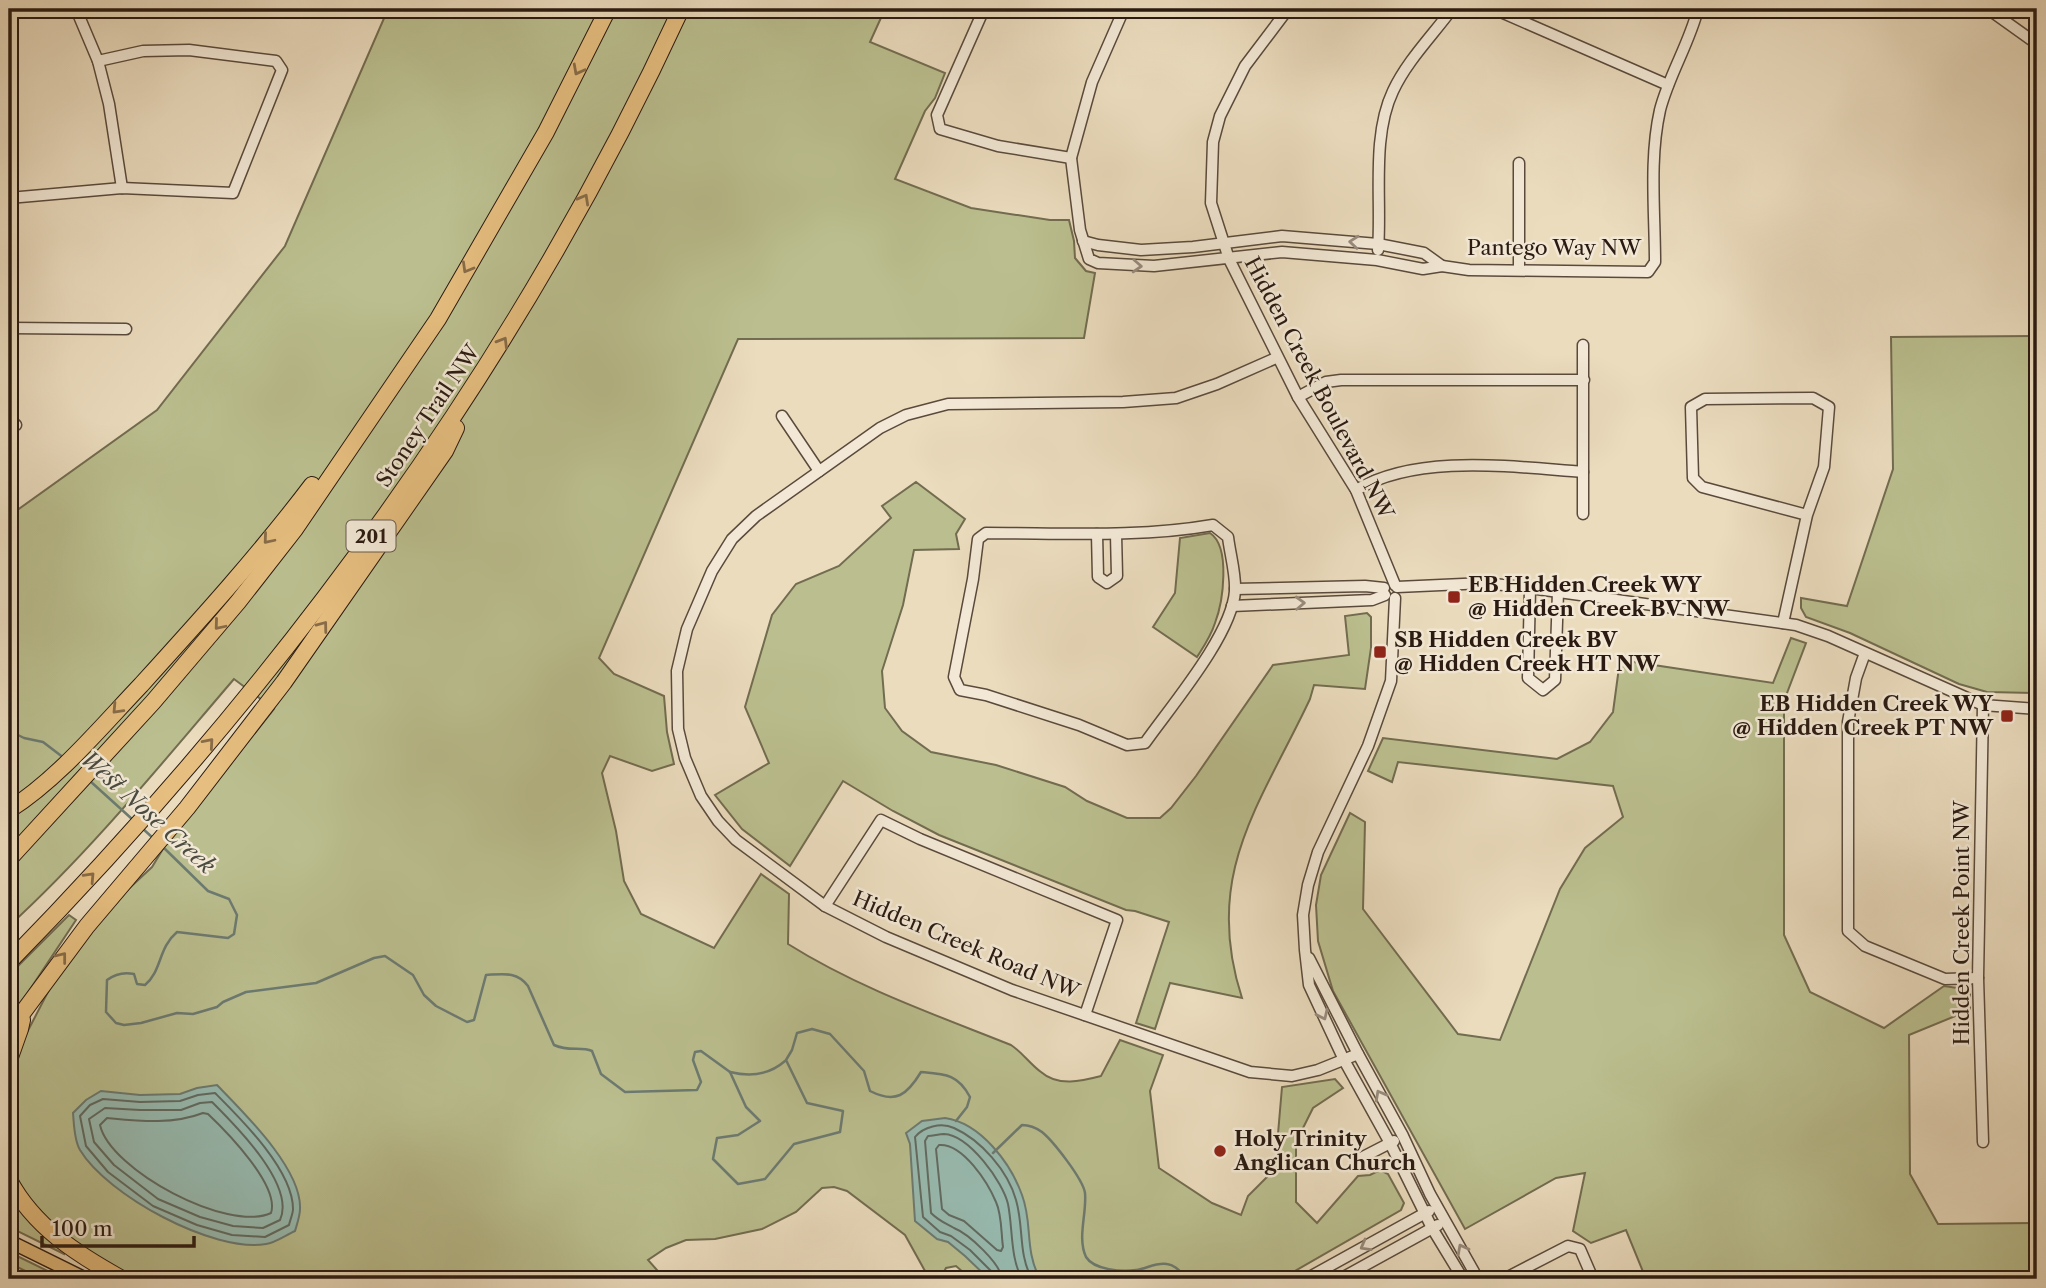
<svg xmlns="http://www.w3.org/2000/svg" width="2046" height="1288" font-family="'Libre Caslon Text',serif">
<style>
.green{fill:#bbbf8f;stroke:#726c50;stroke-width:2}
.water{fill:#98bcb2;stroke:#6c7b72;stroke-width:2}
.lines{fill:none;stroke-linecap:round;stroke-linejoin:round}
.shore{stroke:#616b62;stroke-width:2}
.stream{stroke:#6c7b72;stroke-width:2.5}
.minor-casing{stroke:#5a4a3c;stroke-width:13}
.major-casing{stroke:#2a1a11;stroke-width:15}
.highway-casing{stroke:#2a1a11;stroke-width:18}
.minor{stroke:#f2e8d5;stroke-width:10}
.major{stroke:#e6be7f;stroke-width:12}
.highway{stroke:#e6be7f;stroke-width:16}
.oneway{stroke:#886c48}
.oneway2{stroke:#988b7d}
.poi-dot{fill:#8f2418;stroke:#f2e8d5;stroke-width:2.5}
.labels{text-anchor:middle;stroke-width:5;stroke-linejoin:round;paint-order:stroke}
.shield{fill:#f2e8d5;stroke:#66584c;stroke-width:2}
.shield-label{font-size:19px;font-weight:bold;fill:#2a1a11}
.street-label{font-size:21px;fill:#2a1a11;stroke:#f2e8d5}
.poi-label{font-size:21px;font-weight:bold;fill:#2a1a11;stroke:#f2e8d5;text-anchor:start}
.water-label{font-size:23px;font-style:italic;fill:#4b4b41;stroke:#f2e8d5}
</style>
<rect width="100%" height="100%" fill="#ebdcbe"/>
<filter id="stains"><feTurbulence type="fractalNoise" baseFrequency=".00286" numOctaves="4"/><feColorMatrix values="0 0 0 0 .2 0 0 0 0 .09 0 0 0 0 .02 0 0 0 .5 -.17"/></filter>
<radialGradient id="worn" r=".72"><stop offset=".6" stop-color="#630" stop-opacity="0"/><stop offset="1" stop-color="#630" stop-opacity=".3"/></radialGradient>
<g class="green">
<path d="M388,9H885L870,42L945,73L935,98L925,111L895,179L971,208L1050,220H1069L1074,241L1075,258L1086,271L1095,273L1084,338L738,339L599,658L614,674L664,696L667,732L674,764L652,771L610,756L602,773L616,831L624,881L641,914L714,948L761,874L789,894L788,944C858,988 936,1015 1011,1045C1023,1053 1030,1064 1041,1072C1058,1087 1082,1081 1101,1076L1120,1040L1163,1055L1150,1091L1159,1168L1212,1203L1241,1215L1248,1196L1275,1169L1282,1087L1335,1079L1343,1088L1313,1108L1296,1142V1202L1317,1223L1358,1176L1370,1175L1380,1170L1388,1174L1404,1203L1401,1210L1281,1279H971L956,1266L946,1268L940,1279H923L925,1271L905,1235L847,1191L834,1187L822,1188L796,1212L762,1229L715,1239L686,1240L666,1248L648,1260L665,1279H135L76,1243L55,1227L22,1190L9,1160V1076L20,1046L50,988L107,909L152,867L177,826L227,768L274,709L234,679C162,763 91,851 9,926V516L157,410L285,246Z"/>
<path d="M2037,336V693L1987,692L1959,684L1850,633L1806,617L1801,608V598L1847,606L1893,469L1891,337Z"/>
<path d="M916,482L965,519L956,534L959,549L914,550L903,605L882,671L885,708L902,731L931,752L996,765L1065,787L1087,801L1127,818H1160L1171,808L1196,776L1273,665L1349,655L1345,616L1367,613L1371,617V648L1365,689L1314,685L1310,699C1260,805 1202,875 1242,998L1170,983L1155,1029L1136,1023L1169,922L1135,911L1126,910L939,835L893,811L843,781L790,866L742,829L715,795L769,763L745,707L772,615L796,584L839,566L891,518L882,506Z"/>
<path d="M1210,533C1231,547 1223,602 1215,623C1211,636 1204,646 1197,657L1153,627L1175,593L1180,538Z"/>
<path d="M1791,638L1806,643L1784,701V935L1810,992L1884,1028L1944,986L1964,989L1970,994V1010L1909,1035L1910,1174L1938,1224L2037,1223V1279H1646L1626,1230L1591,1243L1573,1231L1585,1173L1556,1178L1465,1229L1333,991L1318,941L1316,905L1321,875L1350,813L1365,822L1363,909L1458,1034L1500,1040L1560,889L1585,848L1623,817L1613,786L1398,762L1392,782L1368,771L1383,738L1557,759L1590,742L1613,712L1620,660L1773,683Z"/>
<path d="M69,915L76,920L9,1021V975Z"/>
<path d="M9,1192L65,1249L64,1254L9,1227Z"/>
<path d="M9,1252L64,1279H42L9,1263Z"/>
</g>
<g class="water">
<path d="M217,1085C244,1113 302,1169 300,1209C300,1216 297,1224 295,1231C286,1235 275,1243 266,1244C213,1253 107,1195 80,1150C74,1140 74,1124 73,1113L86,1100L101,1091L140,1095L180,1094L197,1088Z"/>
<path d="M945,1118C981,1123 1011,1164 1022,1195C1033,1224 1024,1249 1040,1279H989L965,1256L948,1242L937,1239L915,1221L910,1144L906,1133L922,1121Z"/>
</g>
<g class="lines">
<g class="shore">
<path d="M215,1093C241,1119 293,1170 293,1209C293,1214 290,1220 289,1225L265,1237L232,1235L197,1225L153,1206L108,1172L86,1146L80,1116L90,1105L103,1099L140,1102L180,1101L198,1095Z"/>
<path d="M212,1102C235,1125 296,1185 280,1220L263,1228L233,1226L200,1217L158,1199L114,1165L94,1142L89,1119L105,1108L140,1110H181L200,1103Z"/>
<path d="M203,1113L208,1114C227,1132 280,1186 271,1213C228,1233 110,1170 100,1125L107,1118C139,1121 172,1125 203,1113Z"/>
<path d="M939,1145C963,1143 988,1183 996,1202C1002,1215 1001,1233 1003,1247L1001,1251L997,1250L964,1221L949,1215L942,1209L936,1149Z"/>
<path d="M993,1279L992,1272L970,1250L951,1236L940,1232L923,1217L915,1137C923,1127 941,1122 954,1128C981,1140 1008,1171 1016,1200C1024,1227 1018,1254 1032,1279"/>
<path d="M1002,1279C1001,1264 969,1234 954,1228C945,1223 939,1221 931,1213L925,1141L928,1136C933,1136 939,1134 944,1134C969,1135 1003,1182 1008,1204C1013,1229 1010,1257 1022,1279"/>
</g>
<g class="stream">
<path d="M9,734H16L24,738L43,742L64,758"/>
<path d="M90,781L132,819"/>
<path d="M142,828L153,838"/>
<path d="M163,847L208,891L229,899L237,915L234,934L228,938L177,932C158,948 162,971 145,985L137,984L134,974C125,972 115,974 107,980L106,1012L116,1023L124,1025L141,1023L177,1013L193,1014L217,1007L223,1002L246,992L316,983L374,958L385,956L413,975L424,995L436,1006L467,1022L474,1020L486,975C503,974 517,971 528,986L554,1045C569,1052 581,1046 592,1051L601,1074L625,1092L697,1090L701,1082L693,1060L695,1052L701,1051L730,1072L746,1107L760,1121L738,1135L717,1138L713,1159L738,1184L765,1179L794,1144L840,1132L843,1111L807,1103L786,1060L792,1050L797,1033L812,1029L830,1034L864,1071L870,1091C896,1104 907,1095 921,1072C945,1074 958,1074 970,1097L967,1107L956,1121"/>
<path d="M730,1072C750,1077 769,1075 785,1061"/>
<path d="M993,1153L1022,1125C1030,1125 1035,1127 1042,1132C1053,1141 1083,1179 1085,1193C1087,1213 1077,1238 1086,1257C1094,1270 1122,1272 1136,1270C1146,1269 1156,1262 1167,1264C1176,1265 1181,1273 1188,1279"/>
</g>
<g class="minor-casing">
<g id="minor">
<path d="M76,9L98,61L109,104L122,188"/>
<path d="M984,9L937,115L940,129L998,146L1071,158"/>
<path d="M1124,9L1092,82L1071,158L1080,230L1089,259L1098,263L1154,266L1282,252L1377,260L1423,269L1442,266L1469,270L1648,272L1655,262C1655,212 1649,159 1660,110C1669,75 1689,44 1698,9"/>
<path d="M1288,9L1245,66L1220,116L1213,142L1211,203L1229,259L1298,397L1356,490L1395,585"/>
<path d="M1494,9L1668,85"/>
<path d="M1988,9L2037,44"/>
<path d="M1519,163V270"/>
<path d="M9,198L122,188L233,193L282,70L276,61L189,50L143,51L98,61"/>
<path d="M1083,241L1098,245L1141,250L1193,247L1282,236L1378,244L1424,253L1442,266"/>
<path d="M1378,250C1382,201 1371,137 1393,91C1407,61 1432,36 1452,9"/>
<path d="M9,328L126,329"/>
<path d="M1276,358L1217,384L1176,398L1123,402L948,404L906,415L880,428L756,516L732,539L712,571L687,629L677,671L678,729L685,758L701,796L718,821L736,840L825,906L886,937L1012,990L1250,1072L1292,1076L1318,1070L1358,1054"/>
<path d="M1298,397L1326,382L1341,380H1584"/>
<path d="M782,416L819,471"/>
<path d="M9,419L16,425"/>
<path d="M1356,490C1418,453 1513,467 1583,472"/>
<path d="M1583,514V345"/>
<path d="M1213,525L1228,537C1230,554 1236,574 1235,591C1232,635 1171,706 1145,743L1127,745L1079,725L986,695L960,690L954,677L973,579L978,539L986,533C1062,533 1138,538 1213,525Z"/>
<path d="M1097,534L1098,577L1107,583L1117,576L1116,534"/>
<path d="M1397,587L1485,583L1530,588L1796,625L1828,636L1983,705L2037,709"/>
<path d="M1530,588L1528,678L1543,690L1555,680L1558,592"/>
<path d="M1235,589L1365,586L1384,588"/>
<path d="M1395,598L1391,681L1368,746L1318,852L1308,885L1303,915L1305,950L1309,985L1344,1060L1390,1143L1432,1228L1463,1279"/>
<path d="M1232,606L1372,600L1385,595"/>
<path d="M1783,623L1807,515L1824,467L1829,407L1813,398L1705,399L1691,407L1693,478L1702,487L1807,515"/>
<path d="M1865,653L1856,678L1848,722V931L1865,946L1945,979L1978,978"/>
<path d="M825,906L881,820L920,839L1117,920L1085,1015"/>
<path d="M1309,958L1358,1054L1403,1136L1430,1194L1474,1272L1475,1279"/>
<path d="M1983,1142L1978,978L1983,705"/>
<path d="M1361,1158L1394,1141"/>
<path d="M1306,1279L1429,1211"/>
<path d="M1340,1279L1438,1225"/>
<path d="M1504,1279L1568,1246L1580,1249L1593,1279"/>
</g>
</g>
<g class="major-casing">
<g id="major">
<path d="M9,1241L86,1279"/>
<path d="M9,1275L16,1279"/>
</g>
</g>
<g class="highway-casing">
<g id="highway">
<path d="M9,810C58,779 101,727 141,685C200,620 259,555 312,485"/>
<path d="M9,859L153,702L238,602L295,529L438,319L546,132L608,9"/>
<path d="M9,962C284,681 516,367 681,9"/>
<path d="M9,1031L87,926L187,808L284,682L445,451L456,428"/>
<path d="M9,1060L20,1029L22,1020"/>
<path d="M9,1180C34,1227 77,1254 122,1279"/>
</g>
</g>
<use href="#minor" class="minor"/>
<use href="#major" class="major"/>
<use href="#highway" class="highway"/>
</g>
<defs><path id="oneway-chevron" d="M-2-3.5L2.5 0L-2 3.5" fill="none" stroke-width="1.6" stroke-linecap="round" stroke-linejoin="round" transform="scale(1.75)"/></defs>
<g class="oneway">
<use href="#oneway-chevron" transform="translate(578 70) rotate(118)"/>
<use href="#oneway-chevron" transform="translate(584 199) rotate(-61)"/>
<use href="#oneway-chevron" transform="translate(467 268) rotate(120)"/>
<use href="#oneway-chevron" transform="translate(503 342) rotate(-59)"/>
<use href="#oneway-chevron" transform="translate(268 539) rotate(130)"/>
<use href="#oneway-chevron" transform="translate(219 625) rotate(130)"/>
<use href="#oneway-chevron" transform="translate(323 626) rotate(-53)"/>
<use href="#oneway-chevron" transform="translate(117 709) rotate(133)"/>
<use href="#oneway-chevron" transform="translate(209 743) rotate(-49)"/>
<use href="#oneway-chevron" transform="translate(90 877) rotate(-47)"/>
<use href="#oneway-chevron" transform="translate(62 957) rotate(-52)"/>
</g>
<g class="oneway2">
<use href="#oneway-chevron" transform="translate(1354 242) rotate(-175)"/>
<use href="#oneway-chevron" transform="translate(1137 266) rotate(3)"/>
<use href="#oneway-chevron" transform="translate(1300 603) rotate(-2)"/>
<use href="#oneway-chevron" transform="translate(1323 1015) rotate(65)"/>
<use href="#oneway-chevron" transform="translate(1380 1095) rotate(-119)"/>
<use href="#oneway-chevron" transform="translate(1365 1246) rotate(151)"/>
<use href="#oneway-chevron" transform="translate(1462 1249) rotate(-118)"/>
</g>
<g class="poi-dot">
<rect x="1447" y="590" width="14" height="14" rx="3.5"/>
<rect x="1373" y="645" width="14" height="14" rx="3.5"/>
<rect x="2000" y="709" width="14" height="14" rx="3.5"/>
<circle cx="1220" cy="1151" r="7"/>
</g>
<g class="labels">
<rect class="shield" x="346.5" y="520.5" width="49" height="31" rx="5"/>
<g class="shield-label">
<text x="371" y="543">201</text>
</g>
<g class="street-label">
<text x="1554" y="255">Pantego Way NW</text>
<text transform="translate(1319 388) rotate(62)" y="7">Hidden Creek Boulevard NW</text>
<text transform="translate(428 416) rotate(-56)" y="7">Stoney Trail NW</text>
<text transform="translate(1962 923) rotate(-90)" y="7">Hidden Creek Point NW</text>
<text transform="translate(966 945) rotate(23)" y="7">Hidden Creek Road NW</text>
</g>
<g class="poi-label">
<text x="1468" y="592">EB Hidden Creek WY<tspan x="1468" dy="24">@ Hidden Creek BV NW</tspan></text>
<text x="1394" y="647">SB Hidden Creek BV<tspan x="1394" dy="24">@ Hidden Creek HT NW</tspan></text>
<text x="1993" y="711" text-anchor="end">EB Hidden Creek WY<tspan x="1993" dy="24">@ Hidden Creek PT NW</tspan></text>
<text x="1234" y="1146">Holy Trinity<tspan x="1234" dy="24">Anglican Church</tspan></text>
</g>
<g class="water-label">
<text transform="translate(148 812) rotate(42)" y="8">West Nose Creek</text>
</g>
</g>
<rect width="2046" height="1288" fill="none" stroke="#ebdcbe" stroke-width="35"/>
<rect x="10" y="10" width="2025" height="1267" fill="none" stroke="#2a1a11" stroke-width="3.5"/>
<rect x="18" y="18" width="2011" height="1253" fill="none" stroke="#2a1a11" stroke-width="2"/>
<path d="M42 1236v10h152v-10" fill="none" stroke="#2a1a11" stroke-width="3.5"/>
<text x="52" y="1236" font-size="21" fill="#2a1a11" stroke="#f2e8d5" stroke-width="5" paint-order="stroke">100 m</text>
<rect width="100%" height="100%" filter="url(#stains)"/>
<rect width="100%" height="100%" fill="url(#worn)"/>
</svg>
